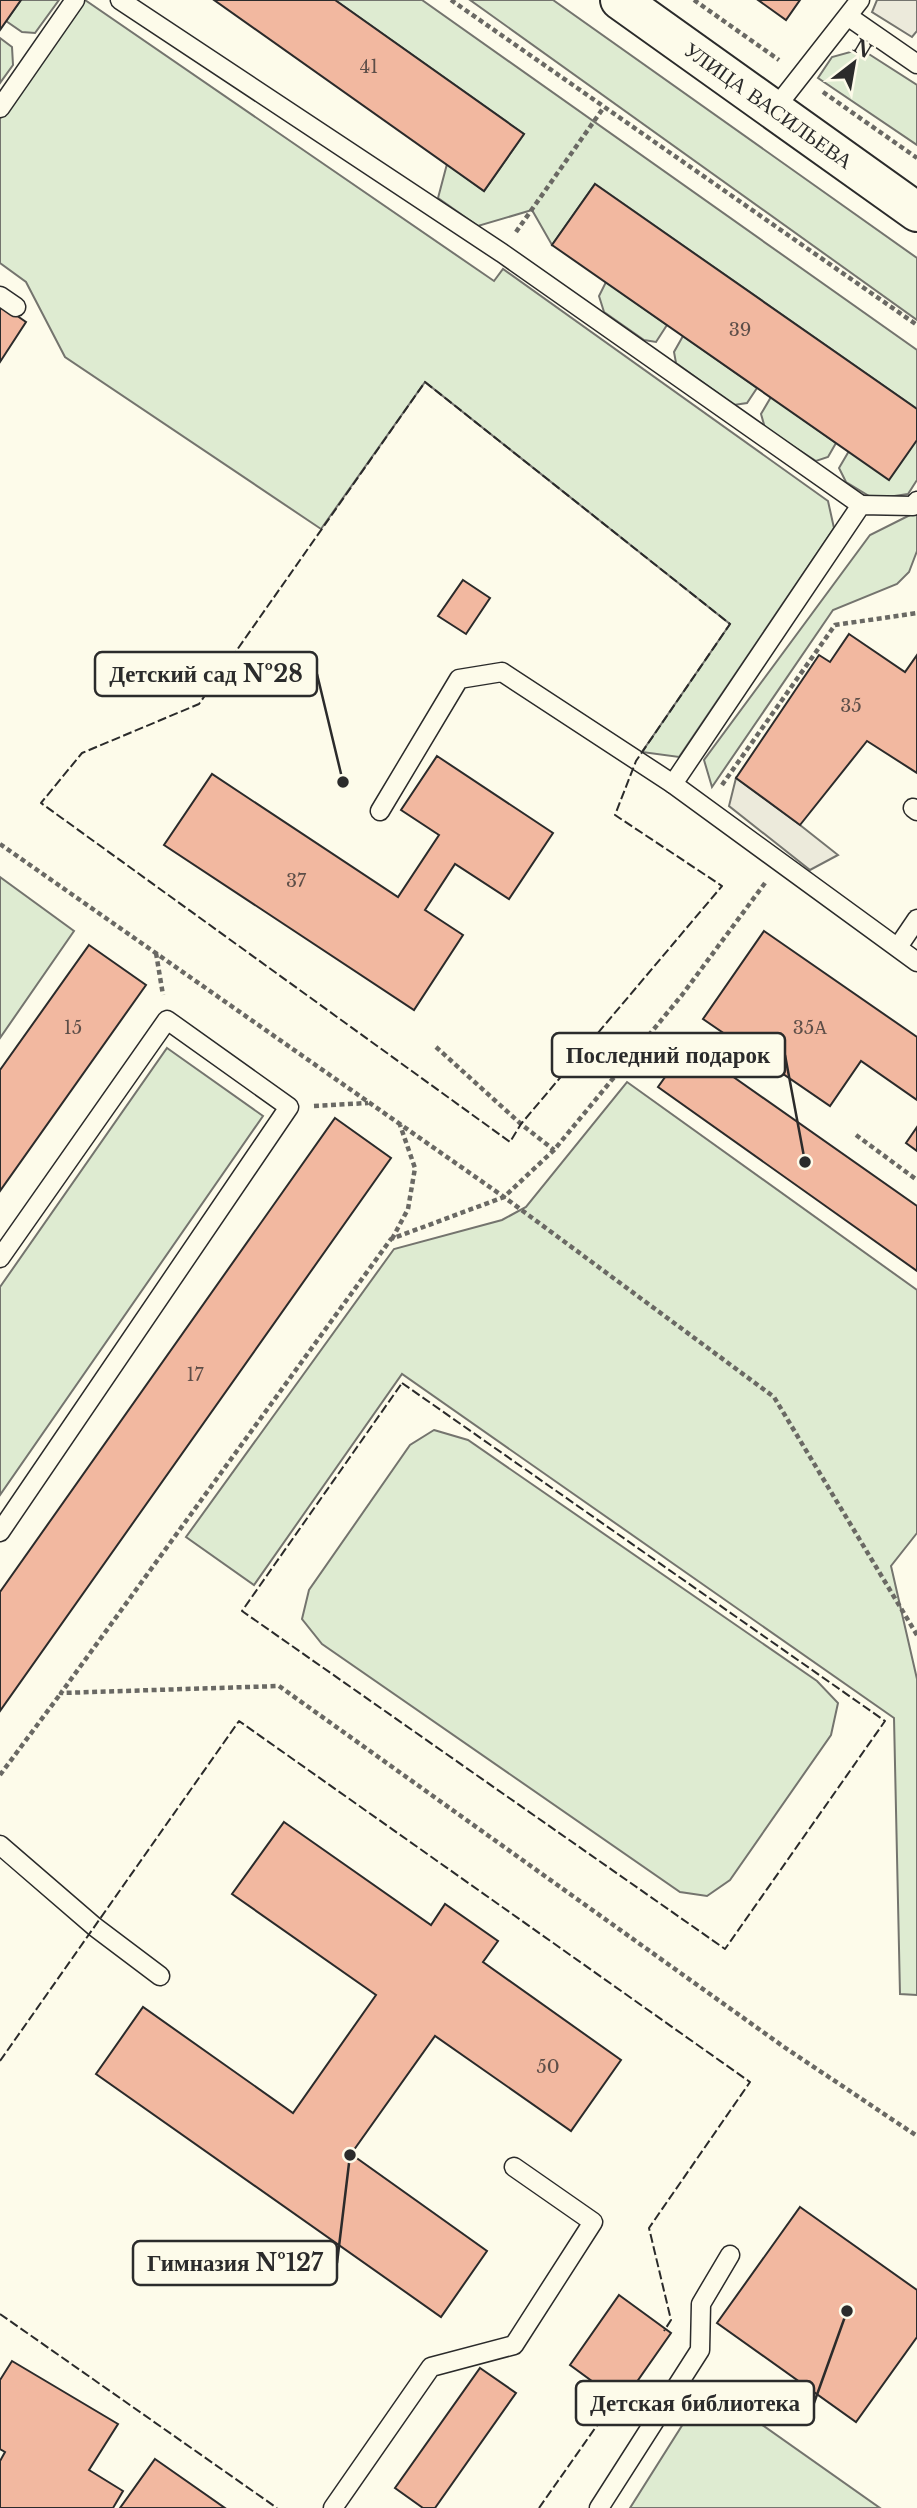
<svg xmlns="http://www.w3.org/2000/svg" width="917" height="2508" font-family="'Libre Baskerville',serif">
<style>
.green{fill:#deebd1;stroke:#74746e;stroke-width:2}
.parking{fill:#eceadb;stroke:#74746e;stroke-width:2}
.building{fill:#f2b8a0;stroke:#2b2b2b;stroke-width:2}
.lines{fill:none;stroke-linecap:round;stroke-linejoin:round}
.lane-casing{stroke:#2b2b2b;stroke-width:21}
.secondary-casing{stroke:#2b2b2b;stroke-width:42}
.path{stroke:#6a6964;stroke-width:4.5;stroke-dasharray:5 3.5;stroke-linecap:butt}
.lane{stroke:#fdfbea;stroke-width:18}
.secondary{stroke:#fdfbea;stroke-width:38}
.fence{stroke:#2b2b2b;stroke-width:2;stroke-dasharray:9 3.5;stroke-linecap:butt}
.labels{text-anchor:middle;stroke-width:5;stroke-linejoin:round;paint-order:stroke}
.number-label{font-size:18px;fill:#5d4e48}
.street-label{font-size:21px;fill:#2b2b2b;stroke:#fdfbea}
.leader{fill:none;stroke:#2b2b2b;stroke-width:2.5}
.callout-dot{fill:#2b2b2b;stroke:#fdfbea;stroke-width:2.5}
.callout{fill:#fdfbea;stroke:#2b2b2b;stroke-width:2.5}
.callout-label{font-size:23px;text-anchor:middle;font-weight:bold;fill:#2b2b2b}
</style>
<rect width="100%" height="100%" fill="#fdfbea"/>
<g class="green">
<path d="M21,0H59L35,33L22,32L6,21Z"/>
<path d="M79,0H85L494,281L503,269L828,501L834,528L679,757L642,752L730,624L425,382L321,529L65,357L26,282L0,263V114Z"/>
<path d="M335,0H422L917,350V409L595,184L552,245L532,210L478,226L438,198L447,164L484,191L524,134Z"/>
<path d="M470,0H553L917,258V320Z"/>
<path d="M0,38L12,47L13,65L0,83Z"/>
<path d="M861,49L917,85V145L818,78L832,57Z"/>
<path d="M606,282L667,325L656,342L644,340L604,312L599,296Z"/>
<path d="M683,336L757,388L747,403L734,405L676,363L674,352Z"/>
<path d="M771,397L836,443L828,457L816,461L765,428L761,414Z"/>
<path d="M917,440V480L908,494L874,499L846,482L839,468L849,451Z"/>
<path d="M914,513L917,515V551L909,572L897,584L833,610L712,787L704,760L870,535Z"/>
<path d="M0,877L74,931L0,1038Z"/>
<path d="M167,1048L263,1116L0,1495V1287Z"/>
<path d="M627,1082L917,1290V1533L891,1566L917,1679V1995L900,1994L894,1718L402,1374L254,1585L186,1537L394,1249L502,1220L526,1207Z"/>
<path d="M434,1430L468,1440L817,1681L838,1703L831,1735L730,1880L707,1896L680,1892L322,1644L302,1619L309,1590L410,1445Z"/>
<path d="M707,2386L880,2508H630Z"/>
</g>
<g class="parking">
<path d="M877,0H917V31L912,37L872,12Z"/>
<path d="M736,778L800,825L838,855L810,870L729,806Z"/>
</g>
<g class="building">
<path d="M0,0H21L0,30Z"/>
<path d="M214,0H335L524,134L484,191Z"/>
<path d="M758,0H800L786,20Z"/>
<path d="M595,184L917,409V440L889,480L552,245Z"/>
<path d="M0,304L26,322L0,362Z"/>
<path d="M463,580L490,598L466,634L438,616Z"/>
<path d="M849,634L905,672L917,655V773L867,741L800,825L736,778L819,655L830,662Z"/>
<path d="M437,756L553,833L509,899L455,864L425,910L463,935L414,1010L164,845L212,774L398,897L439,835L401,810Z"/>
<path d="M764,931L917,1037V1100L861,1061L830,1106L703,1019Z"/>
<path d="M89,945L146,985L0,1191V1070Z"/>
<path d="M688,1045L917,1206V1271L658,1087Z"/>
<path d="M335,1118L391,1158L0,1711V1592Z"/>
<path d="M917,1127V1151L906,1143Z"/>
<path d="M284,1822L431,1925L445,1904L498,1941L483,1962L621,2060L571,2131L435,2036L351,2154L487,2251L441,2317L96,2074L143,2007L293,2113L376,1995L232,1894Z"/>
<path d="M800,2207L917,2290V2337L856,2422L717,2323Z"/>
<path d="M619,2295L671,2333L622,2403L570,2365Z"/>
<path d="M12,2361L118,2424L89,2470L123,2491L113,2508H0V2461L5,2452L0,2449V2380Z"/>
<path d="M480,2368L516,2393L435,2508H423L395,2488Z"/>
<path d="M155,2459L225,2508H120Z"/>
</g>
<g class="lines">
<g class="lane-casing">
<g id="lane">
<path d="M120,0L502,253L861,505"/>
<path d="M849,17L917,64"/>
<path d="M0,108L75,0"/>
<path d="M773,111L860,0"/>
<path d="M0,296L16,307"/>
<path d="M917,501L913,506L861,505L673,784L917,962"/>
<path d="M913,808L917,811"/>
<path d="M380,811L459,679L502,672L673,784"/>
<path d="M898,947L917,919"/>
<path d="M0,1258L167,1020L289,1107L0,1532"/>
<path d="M0,1845L95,1927L160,1976"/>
<path d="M333,2508L431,2367L514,2345L593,2222L514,2167"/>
<path d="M599,2508L700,2350L701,2304L730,2255"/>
</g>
</g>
<g class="secondary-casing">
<g id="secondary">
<path id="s1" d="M620,0L917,212"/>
</g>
</g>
<g class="path">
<path d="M451,0L917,325"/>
<path d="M694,0L779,60"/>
<path d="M823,92L917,158"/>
<path d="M516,232L604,107"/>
<path d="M722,785L835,625L917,613"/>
<path d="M0,844L504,1197L774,1397L917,1635"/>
<path d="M765,883L682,995L554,1150L504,1197L391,1239L61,1693L279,1686L784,2047L917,2136"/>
<path d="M156,953L163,995"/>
<path d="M436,1047L521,1124L554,1150"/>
<path d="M314,1106L368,1103"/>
<path d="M856,1135L917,1180"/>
<path d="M392,1239L408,1209L415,1168L400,1125"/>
<path d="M0,1775L61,1693"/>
</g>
<use href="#lane" class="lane"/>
<use href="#secondary" class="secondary"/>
<g class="fence">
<path d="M425,382L730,624L636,761L615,815L722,886L521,1124L510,1142L41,803L82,753L199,704Z"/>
<path d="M402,1383L885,1721L725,1949L242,1611Z"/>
<path d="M0,2061L239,1721L750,2082L649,2228L671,2320L664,2331"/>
<path d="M0,2314L277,2508"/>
<path d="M539,2508L617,2397"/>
</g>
</g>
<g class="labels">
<g class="number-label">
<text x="369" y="73">41</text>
<text x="740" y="336">39</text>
<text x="851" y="712">35</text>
<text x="296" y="887">37</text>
<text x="73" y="1034">15</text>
<text x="810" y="1034">35А</text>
<text x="195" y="1381">17</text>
<text x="548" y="2073">50</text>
</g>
<g class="street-label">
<text dy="7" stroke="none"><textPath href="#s1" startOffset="182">УЛИЦА ВАСИЛЬЕВА</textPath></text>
</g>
</g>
<path class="leader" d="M343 782L317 674M805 1162L785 1055M350 2155L337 2263M847 2311L814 2403"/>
<g class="callout-dot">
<circle cx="343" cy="782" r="7"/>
<circle cx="805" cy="1162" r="7"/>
<circle cx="350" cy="2155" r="7"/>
<circle cx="847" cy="2311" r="7"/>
</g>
<g class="callout">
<rect x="95" y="652" width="222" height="44" rx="7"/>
<rect x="552" y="1033" width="233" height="44" rx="7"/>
<rect x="133" y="2241" width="204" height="44" rx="7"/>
<rect x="576" y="2381" width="238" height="44" rx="7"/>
</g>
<g class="callout-label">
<text x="206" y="682">Детский сад №28</text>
<text x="668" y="1063">Последний подарок</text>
<text x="235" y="2271">Гимназия №127</text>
<text x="695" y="2411">Детская библиотека</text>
</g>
<g transform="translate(854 63) rotate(31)" stroke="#fdfbea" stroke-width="5" paint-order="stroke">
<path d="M0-5L12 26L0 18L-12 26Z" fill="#2b2b2b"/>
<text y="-10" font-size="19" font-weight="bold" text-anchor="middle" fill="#2b2b2b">N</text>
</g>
</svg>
